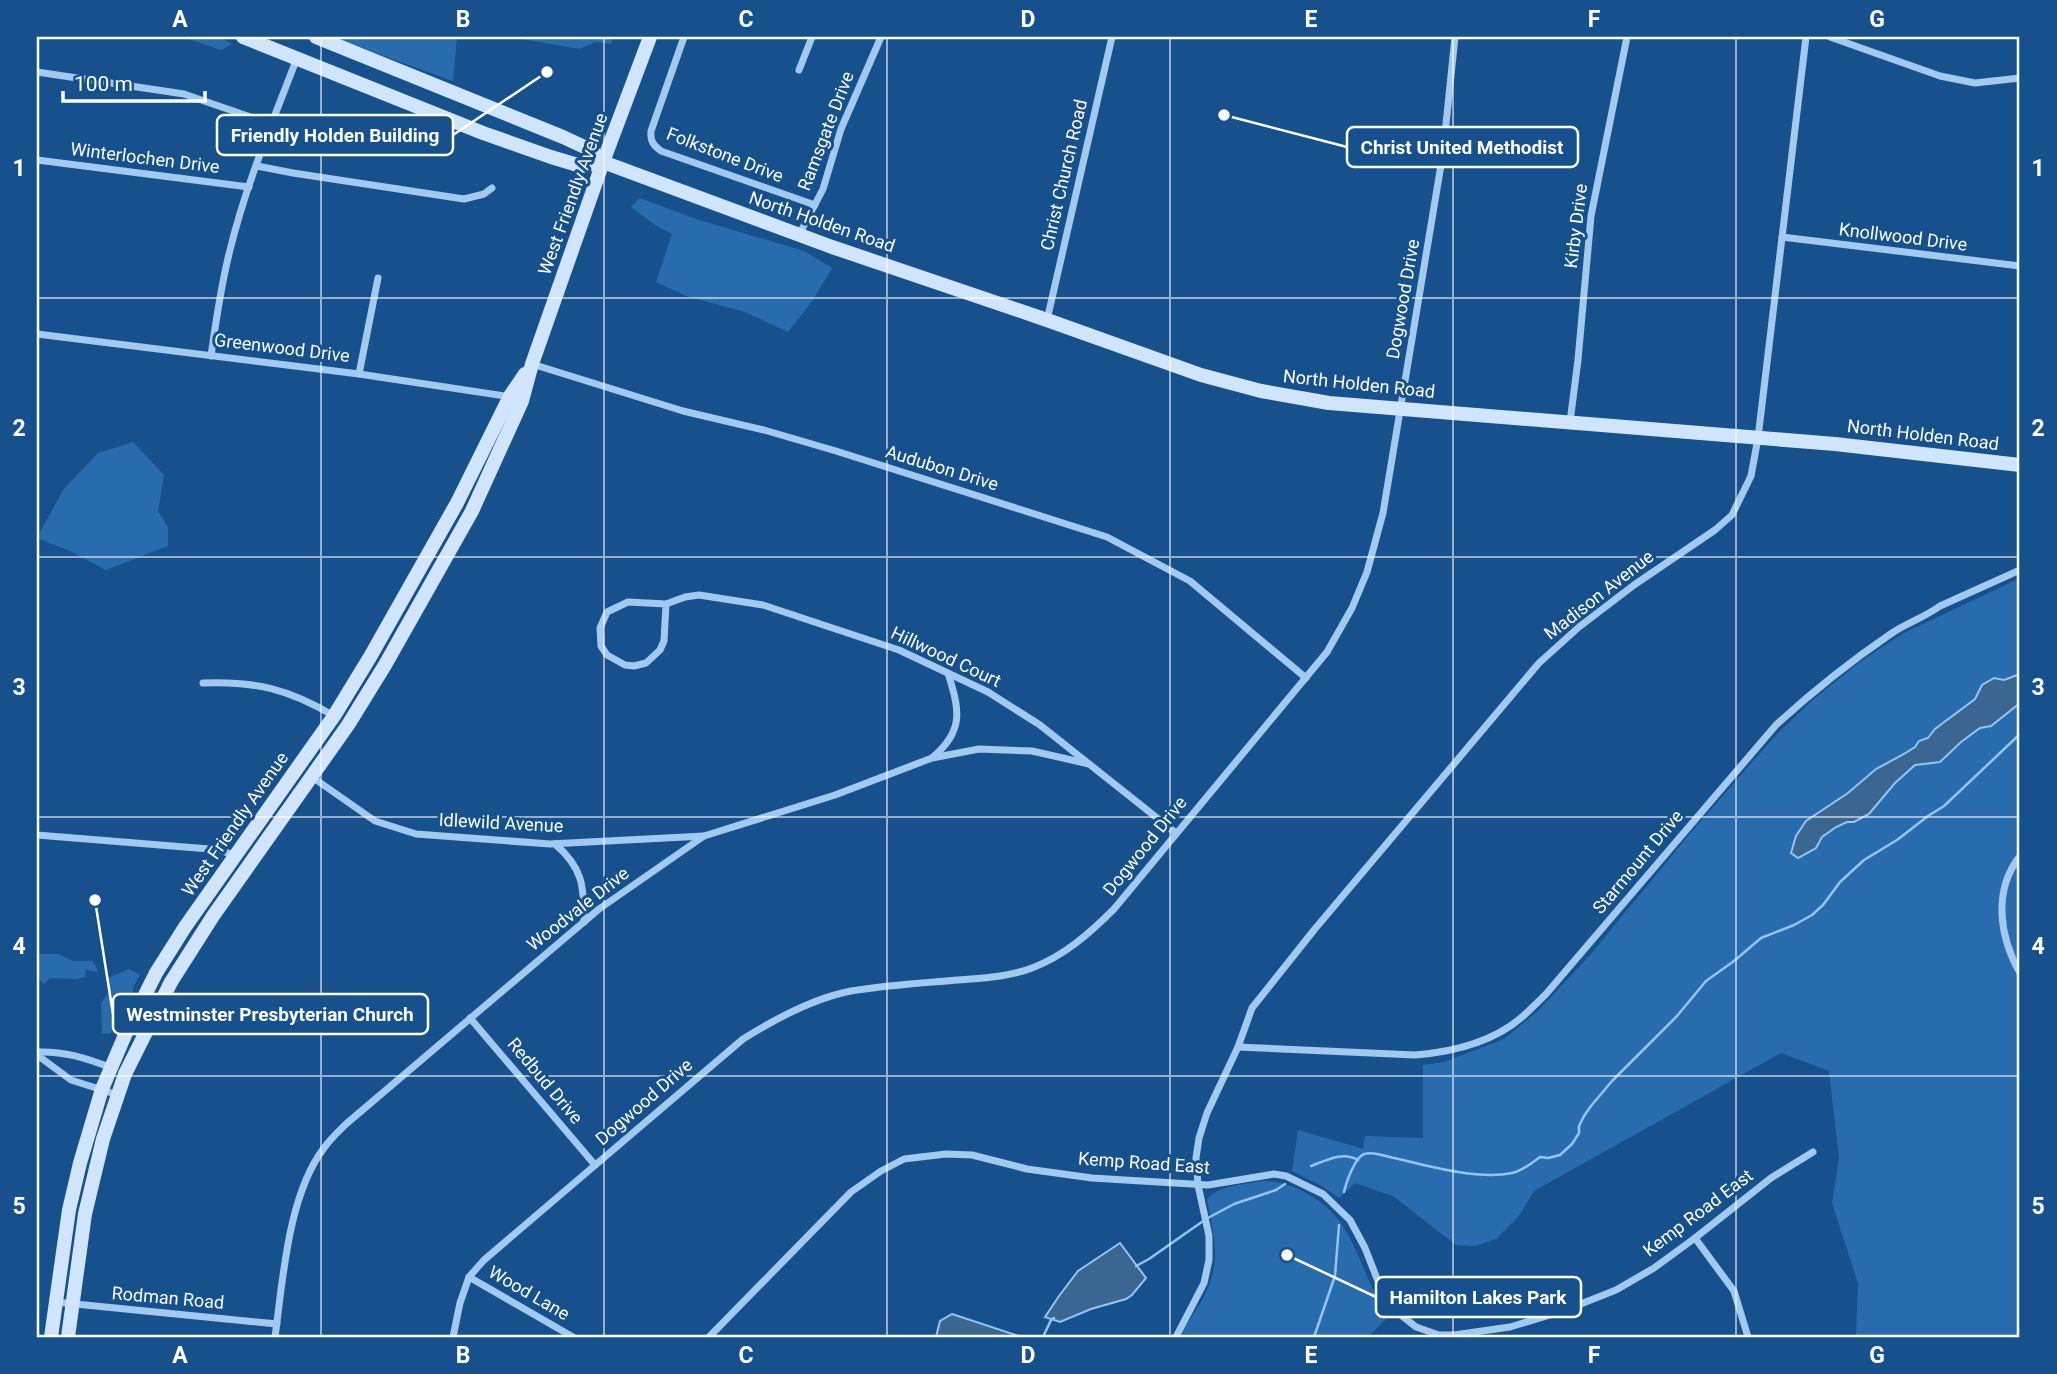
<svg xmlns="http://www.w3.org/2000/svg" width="2057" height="1374" font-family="Roboto,sans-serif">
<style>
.green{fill:#296cad}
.water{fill:#3b6692;stroke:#94c5f2;stroke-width:2}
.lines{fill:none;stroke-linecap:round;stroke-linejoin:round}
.stream{stroke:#94c5f2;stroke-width:2.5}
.minor{stroke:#a2c9ef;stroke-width:7}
.secondary{stroke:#d0e5fb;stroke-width:14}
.grid{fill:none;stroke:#fff;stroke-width:2;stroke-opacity:0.55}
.labels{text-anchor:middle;stroke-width:6;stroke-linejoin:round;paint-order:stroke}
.street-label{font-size:18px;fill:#fff;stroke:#16518e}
.leader{fill:none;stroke:#fff;stroke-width:2.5}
.callout-dot{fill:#fff;stroke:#16518e;stroke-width:2.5}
.callout{fill:#16518e;stroke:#fff;stroke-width:2.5}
.callout-label{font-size:19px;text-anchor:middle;font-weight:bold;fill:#fff}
.neatline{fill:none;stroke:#fff;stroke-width:2.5}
.grid-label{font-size:23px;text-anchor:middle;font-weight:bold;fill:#fff}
</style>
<rect width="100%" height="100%" fill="#16518e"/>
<g class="green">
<path d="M183,37H219L232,44L221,50Z"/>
<path d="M332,37H457L453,81Z"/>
<path d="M510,37H613L611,44L595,42L580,49Z"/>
<path d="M640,198L696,219L804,251L832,268L813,300L788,332L745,312L686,296L656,282L672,234L655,225L631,207Z"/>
<path d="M133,442L164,475L158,511L168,527V546L106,570L70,551L37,538L63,490L98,453Z"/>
<path d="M2020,578V1337H1856L1858,1283L1832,1203L1839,1158L1829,1071L1781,1053L1534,1191L1519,1216L1496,1239L1475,1246L1456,1245L1393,1196L1355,1183L1339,1198L1322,1186L1292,1171L1298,1130L1363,1149L1365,1136L1423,1138V1065L1444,1062L1504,1039L1540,1009L1591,954L1693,830L1776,735L1815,698L1860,662L1902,634Z"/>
<path d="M37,954H58L73,961H92L97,968V972L86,970L85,977L77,979L50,978L44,984L37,977Z"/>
<path d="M129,969L140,975L134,985L132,997L124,1003L111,1033L102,1034L101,1003L109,992L108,978Z"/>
<path d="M1262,1181C1280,1181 1294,1186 1309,1195C1358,1221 1358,1275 1389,1316L1368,1337H1181C1188,1320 1201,1305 1208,1288C1221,1259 1213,1229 1207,1200C1216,1185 1246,1185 1262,1181Z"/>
</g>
<g class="water">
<path d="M2020,674V703L1991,726L1980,728L1961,742L1940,762L1915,765L1895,783L1869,814L1854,822H1847L1836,827L1822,837L1816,848L1798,858L1791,853L1796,836L1806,821L1848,793L1876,769L1904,754L1915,747L1919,741L1928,738L1935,729L1975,699L1982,685L1994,678L2004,680Z"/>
<path d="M1120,1243L1146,1278L1132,1295L1126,1299L1091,1309L1060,1322L1045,1317L1059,1296L1078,1271Z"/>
<path d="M952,1314L1022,1337H936L940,1321Z"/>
</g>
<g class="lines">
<g class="stream">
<path d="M1311,1166C1327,1160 1343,1151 1358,1160"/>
<path d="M1344,1192C1346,1183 1355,1157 1364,1154C1367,1153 1374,1153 1377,1154C1415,1162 1473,1181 1512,1173C1522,1171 1532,1163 1540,1157L1548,1158L1560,1155L1572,1144L1579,1133V1126L1584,1116L1591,1106L1612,1081L1677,1016L1706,981L1734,961L1761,938L1794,925L1812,915L1823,905L1840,882L1864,860L1897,840L1928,816L1944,806L2020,734"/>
<path d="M1136,1266L1149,1259L1206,1219L1234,1204L1276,1190L1285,1184"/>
<path d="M1043,1337L1051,1320L1054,1318"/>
<path d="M1314,1337L1335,1276L1339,1225"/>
</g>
<g class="minor">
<path d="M684,37L651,131C650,141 653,145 661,151L815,205"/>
<path d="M1830,37L1940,76L1975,83L2020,78"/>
<path d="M799,70L812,37"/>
<path d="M37,72L184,94L271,124"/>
<path d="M37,160L249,187"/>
<path d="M257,166L293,173L464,199L484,194L492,188"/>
<path d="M799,235L823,189L841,129L881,37"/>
<path d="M1782,237L2020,266"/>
<path d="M1047,320L1112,37"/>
<path d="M37,334L359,374L512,397"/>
<path d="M211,356C216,320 221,285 230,250C246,184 273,121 297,58"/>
<path d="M532,364L683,411L764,430L836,451L1107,537L1190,581L1306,678"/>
<path d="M359,374L378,278"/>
<path d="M1570,422L1578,360L1591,216L1627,37"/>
<path d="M666,604L664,641L660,650L646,663L634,666L625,665L607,655L601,646L600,628L607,612L628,602L666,604L685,597L699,595L763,605L899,650L988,692L1040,725L1176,833"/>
<path d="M203,683C255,681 289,689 334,716"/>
<path d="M933,757C965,730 959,709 948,673"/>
<path d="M312,777L375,821L416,834L550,844L704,836"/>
<path d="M37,835L209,849L221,850L237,857"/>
<path d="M555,844C583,868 584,886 584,922"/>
<path d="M2020,856C1993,890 1999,936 2020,973"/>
<path d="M470,1018L595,1165"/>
<path d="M1238,1047L1415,1055C1452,1052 1493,1042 1522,1017C1530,1010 1538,1002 1546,994L1776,725C1813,691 1851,661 1892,633C1907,623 1925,617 1940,606L2020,570"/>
<path d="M37,1052C64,1051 86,1058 112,1068"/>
<path d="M37,1055L71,1080L118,1095"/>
<path d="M1695,1238L1734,1291L1748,1337"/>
<path d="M469,1277L573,1337"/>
<path d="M55,1302L277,1324"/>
<path d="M275,1337C283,1279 288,1195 324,1148C330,1139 339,1131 346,1124L599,909L704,836L835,795L932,758L979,749L1032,751L1089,764"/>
<path d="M453,1337L460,1303L469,1277L484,1260L743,1039C775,1019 814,998 851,991C886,985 922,983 958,980C982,978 1009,977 1032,968C1064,956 1090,933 1114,909L1327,652L1352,608L1367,572L1383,513L1443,153L1455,37"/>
<path d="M709,1337L851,1192L881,1171L904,1159L946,1154L972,1155L1027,1169L1092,1178L1208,1185L1274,1174L1286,1176L1323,1194L1350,1220L1365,1248L1383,1294L1392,1308L1416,1327L1439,1335H1454L1510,1327L1563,1311L1616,1290L1654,1268L1695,1238L1771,1178L1813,1152"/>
<path d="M1176,1337L1204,1283L1209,1260V1236L1198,1185L1196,1158L1199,1138L1207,1113L1238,1047L1252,1008L1314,930L1539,663L1579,627L1634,585L1715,530L1732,515L1751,476L1758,438L1806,37"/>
</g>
<g class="secondary">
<path d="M243,37L483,133L551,157L581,166L603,162"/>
<path d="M316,37L563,137L591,150L603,162L832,247L1047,320L1201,375L1261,391L1329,403L1835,444L2020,465"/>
<path d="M51,1337L69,1210L80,1163L102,1089L125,1035L156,973L185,927L334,716L370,657L457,503L510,396L525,374"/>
<path d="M68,1337L85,1214L103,1139L125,1074L171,982L213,916L348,725L385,665L472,511L522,401L532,364L603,162L650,37"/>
</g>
</g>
<path class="grid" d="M321,37V1337M604,37V1337M887,37V1337M1170,37V1337M1453,37V1337M1736,37V1337M37,298H2020M37,557H2020M37,817H2020M37,1076H2020"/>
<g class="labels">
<g class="street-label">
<text transform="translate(826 131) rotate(-69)" y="6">Ramsgate Drive</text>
<text transform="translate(725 155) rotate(21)" y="6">Folkstone Drive</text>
<text transform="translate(145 158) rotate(7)" y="6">Winterlochen Drive</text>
<text transform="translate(1064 175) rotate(-77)" y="6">Christ Church Road</text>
<text transform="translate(573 194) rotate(-70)" y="6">West Friendly Avenue</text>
<text transform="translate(822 222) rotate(19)" y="6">North Holden Road</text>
<text transform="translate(1576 226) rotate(-83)" y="6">Kirby Drive</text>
<text transform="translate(1903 237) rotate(7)" y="6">Knollwood Drive</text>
<text transform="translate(1403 299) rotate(-80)" y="6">Dogwood Drive</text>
<text transform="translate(282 348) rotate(7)" y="6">Greenwood Drive</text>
<text transform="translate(1359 384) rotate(6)" y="6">North Holden Road</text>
<text transform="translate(1923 435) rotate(7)" y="6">North Holden Road</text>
<text transform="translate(942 468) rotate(17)" y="6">Audubon Drive</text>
<text transform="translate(1599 595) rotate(-38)" y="6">Madison Avenue</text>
<text transform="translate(946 657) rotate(25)" y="6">Hillwood Court</text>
<text transform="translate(501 823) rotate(3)" y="6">Idlewild Avenue</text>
<text transform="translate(235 824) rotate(-55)" y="6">West Friendly Avenue</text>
<text transform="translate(1145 846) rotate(-51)" y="6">Dogwood Drive</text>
<text transform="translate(1638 862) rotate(-50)" y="6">Starmount Drive</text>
<text transform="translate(578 909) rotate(-38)" y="6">Woodvale Drive</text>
<text transform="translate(545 1081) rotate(50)" y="6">Redbud Drive</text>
<text transform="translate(644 1102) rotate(-41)" y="6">Dogwood Drive</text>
<text transform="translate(1144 1163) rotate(4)" y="6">Kemp Road East</text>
<text transform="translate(1698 1213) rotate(-37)" y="6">Kemp Road East</text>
<text transform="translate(529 1293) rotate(30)" y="6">Wood Lane</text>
<text transform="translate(168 1298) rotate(5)" y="6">Rodman Road</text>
</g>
</g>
<path class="leader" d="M547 72L453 135M1224 115L1347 147M95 900L113 1014M1287 1255L1376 1297"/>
<g class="callout-dot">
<circle cx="547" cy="72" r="7"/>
<circle cx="1224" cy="115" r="7"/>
<circle cx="95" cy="900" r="7"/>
<circle cx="1287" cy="1255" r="7"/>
</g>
<g class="callout">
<rect x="217" y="115" width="236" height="40" rx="7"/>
<rect x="1347" y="127" width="231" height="40" rx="7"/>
<rect x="113" y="994" width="315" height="40" rx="7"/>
<rect x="1376" y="1277" width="205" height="40" rx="7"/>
</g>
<g class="callout-label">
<text x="335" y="142">Friendly Holden Building</text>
<text x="1462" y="154">Christ United Methodist</text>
<text x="270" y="1021">Westminster Presbyterian Church</text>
<text x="1478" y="1304">Hamilton Lakes Park</text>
</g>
<rect width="2057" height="1374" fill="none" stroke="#16518e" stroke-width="77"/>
<path d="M63 91v10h142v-10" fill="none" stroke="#ffffff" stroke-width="3.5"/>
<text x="74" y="91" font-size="21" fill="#ffffff" stroke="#16518e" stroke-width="5" paint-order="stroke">100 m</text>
<rect x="38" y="38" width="1980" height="1298" class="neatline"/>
<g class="grid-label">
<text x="180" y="27">A</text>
<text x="463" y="27">B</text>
<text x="746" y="27">C</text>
<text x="1028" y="27">D</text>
<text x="1311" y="27">E</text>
<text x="1594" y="27">F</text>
<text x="1877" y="27">G</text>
<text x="19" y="176">1</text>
<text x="2038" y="176">1</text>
<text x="19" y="436">2</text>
<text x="2038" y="436">2</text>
<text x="19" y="695">3</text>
<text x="2038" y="695">3</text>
<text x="19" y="954">4</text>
<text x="2038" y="954">4</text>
<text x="19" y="1214">5</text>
<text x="2038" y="1214">5</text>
<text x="180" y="1363">A</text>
<text x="463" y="1363">B</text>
<text x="746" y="1363">C</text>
<text x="1028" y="1363">D</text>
<text x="1311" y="1363">E</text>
<text x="1594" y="1363">F</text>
<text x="1877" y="1363">G</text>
</g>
</svg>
